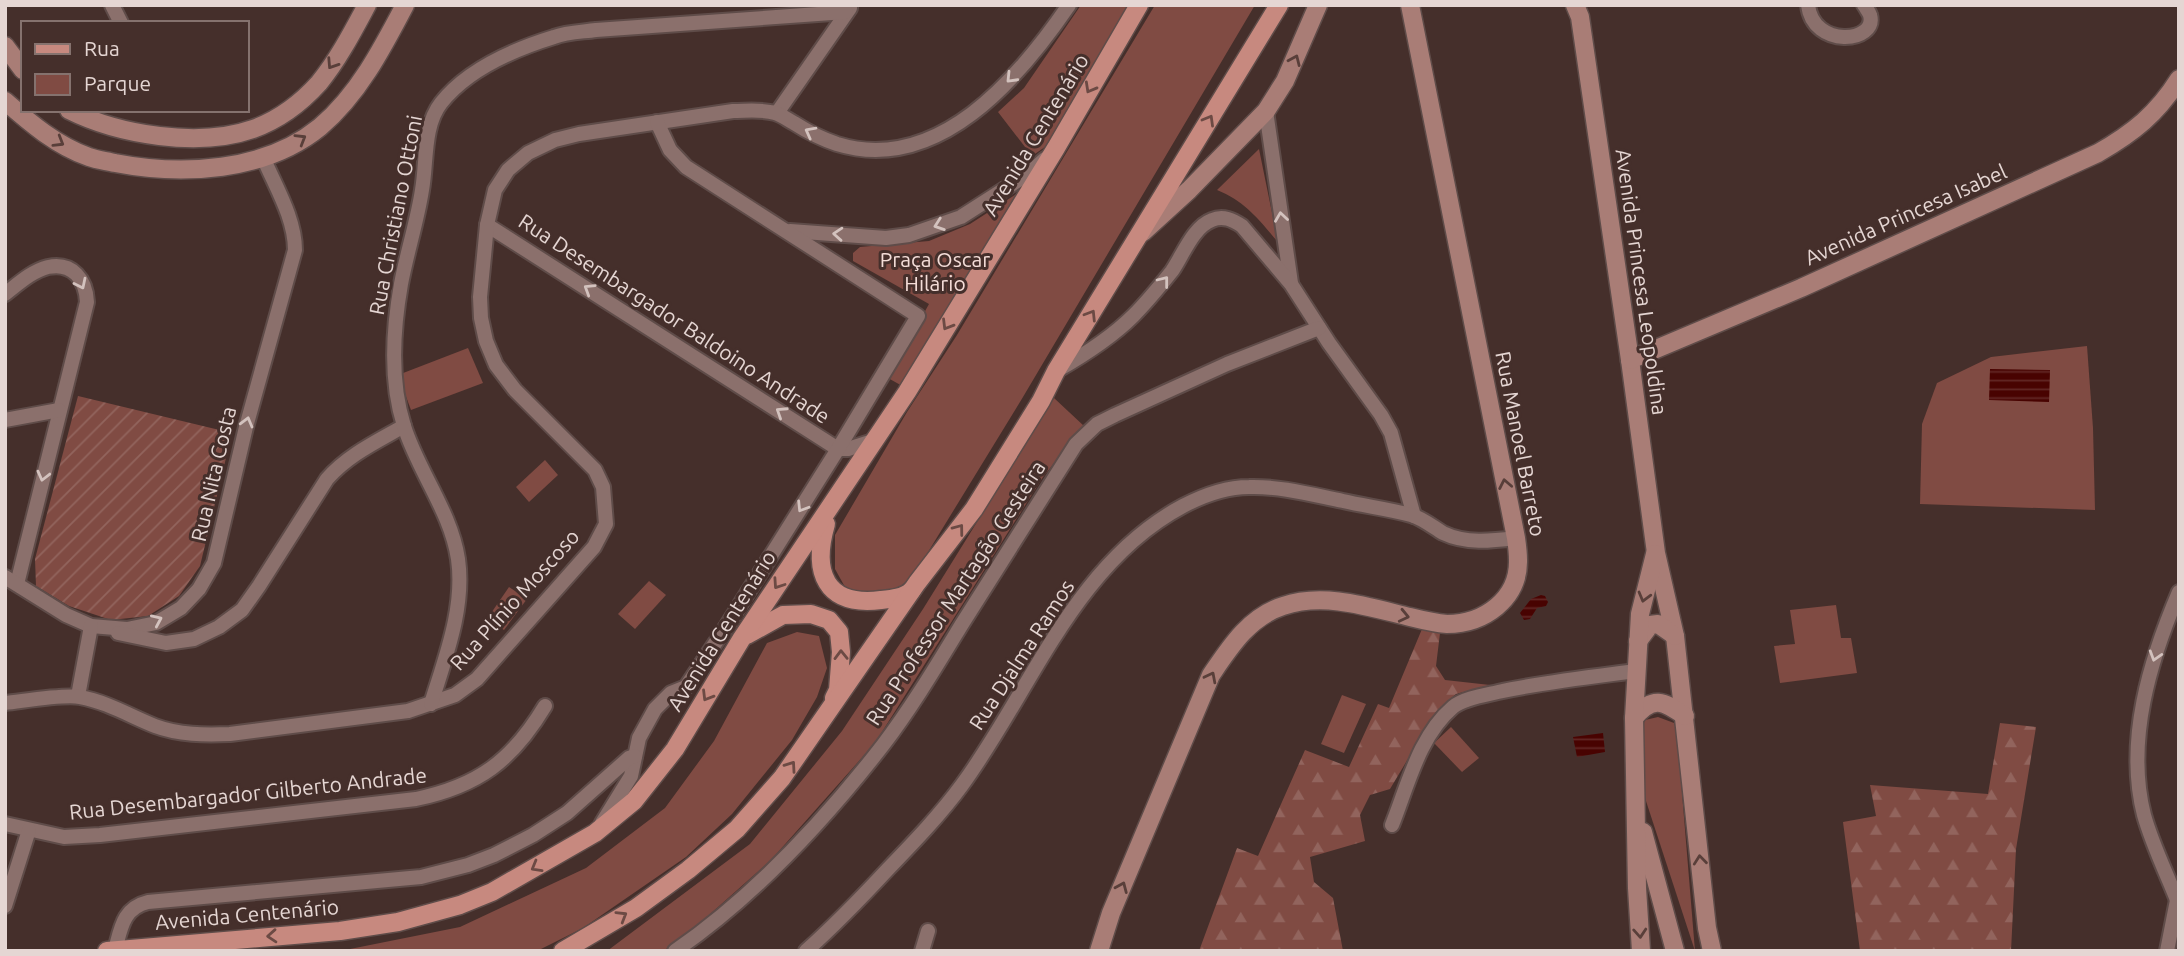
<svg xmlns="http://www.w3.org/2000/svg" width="2184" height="956" font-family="Ubuntu,sans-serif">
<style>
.forest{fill:url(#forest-firs)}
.park{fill:#804b43}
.garden{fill:url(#garden-furrows)}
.water{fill:url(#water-rules)}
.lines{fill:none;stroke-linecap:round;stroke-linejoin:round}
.street-casing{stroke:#5f4c49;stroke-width:18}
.secondary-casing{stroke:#5f4c49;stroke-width:21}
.primary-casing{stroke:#5f4c49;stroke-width:21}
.street{stroke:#8b706c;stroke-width:14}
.secondary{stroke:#a97d76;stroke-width:18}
.primary{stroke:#c7897f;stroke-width:18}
.oneway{stroke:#593f3a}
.oneway2{stroke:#d3c2be}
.oneway3{stroke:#6c4a44}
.labels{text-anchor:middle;stroke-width:6;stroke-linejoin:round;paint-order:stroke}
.street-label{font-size:21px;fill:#e5d6d3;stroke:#452f2b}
.park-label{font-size:21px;fill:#f4ddd8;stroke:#452f2b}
</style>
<defs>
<pattern id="forest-firs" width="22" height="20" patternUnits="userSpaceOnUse" patternTransform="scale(1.75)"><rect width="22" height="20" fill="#804b43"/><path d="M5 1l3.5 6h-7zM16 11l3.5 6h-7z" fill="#92645d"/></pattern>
<pattern id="garden-furrows" width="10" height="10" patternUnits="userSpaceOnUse" patternTransform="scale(1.75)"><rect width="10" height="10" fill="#804b43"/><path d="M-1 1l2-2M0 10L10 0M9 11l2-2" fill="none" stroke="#92645d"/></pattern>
<pattern id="water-rules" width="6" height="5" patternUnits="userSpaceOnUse" patternTransform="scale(1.75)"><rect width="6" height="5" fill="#480301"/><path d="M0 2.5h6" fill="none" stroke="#622725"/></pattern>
</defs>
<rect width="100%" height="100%" fill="#452f2b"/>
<g class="forest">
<path d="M1422,629L1440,633L1436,666L1445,680L1490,685L1456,694L1436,712L1390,789L1370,795L1360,815L1365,841L1310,857L1314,882L1333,898L1343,951H1199L1237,848L1258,856L1305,750L1349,767L1378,704L1389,708Z"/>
<path d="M2000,723L2036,727L2016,849L2011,951H1860L1843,822L1876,816L1870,785L1988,794Z"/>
</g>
<g class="park">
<path d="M1081,5H1133L1052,142L1032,156L998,112L1024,88Z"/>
<path d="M1155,5H1255L1023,397L914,575L903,585L890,592L865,596L845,587L835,569V535L907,412L957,335Z"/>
<path d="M1259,149L1278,242C1259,220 1245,201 1217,190Z"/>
<path d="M1021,191L904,387L888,378L929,304L853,261V253L860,247L929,241L970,224Z"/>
<path d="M2087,346L2093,428L2095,510L1920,504L1922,424L1937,383L1991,357Z"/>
<path d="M468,348L483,383L411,410L398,375Z"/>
<path d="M1054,398L1084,426L1043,477L875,743L771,860L682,939L663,951H607L750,844L842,731L923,609Z"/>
<path d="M545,460L558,475L529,502L516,487Z"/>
<path d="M649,581L666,595L635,629L618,614Z"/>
<path d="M509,587L527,599L504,630L487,619Z"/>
<path d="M1836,605L1841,638H1851L1857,673L1780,683L1774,646L1795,644L1790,610Z"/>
<path d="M797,632L819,636L827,668L817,697L792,740L732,814L686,857L583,928L537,951H340L460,927L586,868L665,808L714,741L767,643Z"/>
<path d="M1342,695L1366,704L1344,753L1321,744Z"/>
<path d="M1658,717L1674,723L1677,732L1695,951L1645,798L1640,733L1645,720Z"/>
<path d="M1451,727L1479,758L1462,772L1434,743Z"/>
</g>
<path class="garden" d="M78,396L232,433L200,566L179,596L148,616L111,620L69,606L36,586L35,559Z"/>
<g class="water">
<path d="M1990,369L2050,370L2049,402L1989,400Z"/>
<path d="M1541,595L1545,596L1548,602L1546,606L1537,608L1530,619L1524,620L1520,613L1531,599Z"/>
<path d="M1603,733L1605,752L1577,757L1573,737Z"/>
</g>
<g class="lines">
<g class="street-casing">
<g id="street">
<path d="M112,5L121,23"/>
<path d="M1808,5C1813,49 1878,43 1870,15C1870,14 1865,6 1864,5"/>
<path d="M1266,111L1291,283"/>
<path d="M777,113L850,8"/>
<path d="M487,225L838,449H848L873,441"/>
<path d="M790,231L886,238L909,235L961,217L1028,174L1045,159"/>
<path d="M5,294C18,284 32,271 48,267C73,262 86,280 87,302L17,584"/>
<path d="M1058,370C1084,355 1111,338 1133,316C1147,302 1160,286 1172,271C1183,255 1193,227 1212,220C1223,215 1233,220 1242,226L1291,284L1329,343L1381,415L1391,433L1414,516"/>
<path d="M5,420L59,410"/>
<path d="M5,577L66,615L91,626L127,629L156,623L181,608L199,589L214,563L246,427L295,250C295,218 275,186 263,157"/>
<path d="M118,633L166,643L194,639L219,627L242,610L259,586L327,479C348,455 376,442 404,426"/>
<path d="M78,696L91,626"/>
<path d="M5,703C24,701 63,694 80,697C107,702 130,716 155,726C179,735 205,735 230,734L408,711L455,695L477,679L594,547L606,524L603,487L595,470L515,390L496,365L486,341L481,318L480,297L487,225L495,190L508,170L528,153L555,140L579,134L733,111C747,111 762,109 775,113C782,115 788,120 794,123C808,132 822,139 837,144C938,175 1019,78 1069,5"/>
<path d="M431,704C445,658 465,608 458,559C451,512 418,471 404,426C390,382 393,329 401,284C407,252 417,222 422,190C427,162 423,126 441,103C467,70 515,49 554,37C567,32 582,32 596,30L846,12"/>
<path d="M602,823L631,776L639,738L655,709L671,693L686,687L726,627L838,449L918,316L686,167L670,150L657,122"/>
<path d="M5,824L64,837L100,835L416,799C478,786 512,761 545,706"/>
<path d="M1392,825C1408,785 1419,736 1453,707C1464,698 1485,695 1498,692C1544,682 1590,677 1636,671"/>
<path d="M2177,900C2166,872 2152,844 2144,815C2125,741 2150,660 2179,592"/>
<path d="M5,906L29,830"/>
<path d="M115,950C121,928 123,908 148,902L421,877L468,865L494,855L533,835L567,813L629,758L635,756"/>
<path d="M675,951C755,896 824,821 883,745C912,707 937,665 962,624C1000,564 1038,504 1076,444L1097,424L1115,415L1227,364L1319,328"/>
<path d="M806,951C835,925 862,897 888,869C914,842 940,815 962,785C1031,691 1074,564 1183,506C1204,495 1225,487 1249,487C1280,486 1313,495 1343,501C1365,506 1389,509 1411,515C1422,518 1433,527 1443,533C1466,544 1491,541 1516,538"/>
<path d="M922,951L928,931"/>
<path d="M2167,951L2177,900L2179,898"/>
</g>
</g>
<g class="secondary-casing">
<g id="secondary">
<path d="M1575,5L1580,17L1630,360L1656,553L1675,636L1707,928L1712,951"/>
<path d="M5,46L23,70"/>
<path d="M5,101C30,123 57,146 89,157C97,160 107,161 115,163C182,176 265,172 320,127C358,95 382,49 405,5"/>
<path d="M69,110C119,135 199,148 253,129C278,120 301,103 319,83C338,60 353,31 367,5"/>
<path d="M1143,232L1189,190L1266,111L1285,81L1318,5"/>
<path d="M1630,360L1801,288L2098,153C2133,133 2157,114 2179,79"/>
<path d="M1638,641L1650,625L1658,624L1675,636"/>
<path d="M1634,718C1653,695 1663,701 1685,716"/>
<path d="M1643,832L1675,951"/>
<path d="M1099,951L1111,913L1211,675C1230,647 1249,617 1283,606C1324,592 1369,607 1410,617C1422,620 1434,623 1447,624C1484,624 1519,599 1518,560C1518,553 1517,545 1516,538L1410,5"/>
<path d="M1641,951L1637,888L1634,718L1640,614L1655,554"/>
</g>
</g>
<g class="primary-casing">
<g id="primary">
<path d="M826,524C812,572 825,607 881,600C892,599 904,598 912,590"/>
<path d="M747,635L783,615L811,614L829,620L839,632L841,652L838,690L834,698"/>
<path d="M107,951L340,931L398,922L460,905L492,892L595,833L634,801L675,749L742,638L907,392L1056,148L1139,5"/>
<path d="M563,951L636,908L688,870L737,829L782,778L917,583L974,509L1041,401L1056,371L1279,5"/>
</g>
</g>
<use href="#street" class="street"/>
<use href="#secondary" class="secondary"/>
<use href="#primary" class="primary"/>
</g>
<defs><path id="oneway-chevron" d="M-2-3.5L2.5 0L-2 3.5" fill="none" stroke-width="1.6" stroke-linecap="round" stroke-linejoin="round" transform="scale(1.75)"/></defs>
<g class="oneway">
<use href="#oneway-chevron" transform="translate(1295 60) rotate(-66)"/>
<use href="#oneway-chevron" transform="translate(332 64) rotate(123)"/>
<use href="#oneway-chevron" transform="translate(301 139) rotate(-31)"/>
<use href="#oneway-chevron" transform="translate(59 142) rotate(31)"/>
<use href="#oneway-chevron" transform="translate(1505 484) rotate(-101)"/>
<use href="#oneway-chevron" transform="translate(1644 597) rotate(105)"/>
<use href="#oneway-chevron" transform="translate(1404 616) rotate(13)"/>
<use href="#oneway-chevron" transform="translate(1211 677) rotate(-63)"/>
<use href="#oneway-chevron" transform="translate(1700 860) rotate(-96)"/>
<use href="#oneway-chevron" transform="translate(1122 887) rotate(-67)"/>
<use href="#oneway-chevron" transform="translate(1640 933) rotate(86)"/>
</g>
<g class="oneway2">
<use href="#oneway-chevron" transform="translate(1011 78) rotate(134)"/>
<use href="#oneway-chevron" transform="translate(810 132) rotate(-152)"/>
<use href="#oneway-chevron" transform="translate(1281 217) rotate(-98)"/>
<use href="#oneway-chevron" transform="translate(939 225) rotate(161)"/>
<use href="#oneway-chevron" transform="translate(838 234) rotate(-176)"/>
<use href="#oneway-chevron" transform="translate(1164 281) rotate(-52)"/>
<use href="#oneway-chevron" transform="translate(81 284) rotate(64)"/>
<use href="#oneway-chevron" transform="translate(589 289) rotate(-148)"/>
<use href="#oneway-chevron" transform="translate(781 412) rotate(-147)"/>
<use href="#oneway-chevron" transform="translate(247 422) rotate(-75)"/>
<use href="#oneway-chevron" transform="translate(43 476) rotate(104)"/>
<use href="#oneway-chevron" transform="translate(802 507) rotate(122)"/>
<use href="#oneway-chevron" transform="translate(157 620) rotate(-24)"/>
<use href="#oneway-chevron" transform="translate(2155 656) rotate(107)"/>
</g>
<g class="oneway3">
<use href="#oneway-chevron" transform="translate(1090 88) rotate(119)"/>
<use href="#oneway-chevron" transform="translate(1209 120) rotate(-60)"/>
<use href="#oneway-chevron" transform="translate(1091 315) rotate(-58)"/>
<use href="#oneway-chevron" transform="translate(947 325) rotate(121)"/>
<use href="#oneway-chevron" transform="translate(959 529) rotate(-53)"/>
<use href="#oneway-chevron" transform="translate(778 584) rotate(124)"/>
<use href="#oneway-chevron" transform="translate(841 655) rotate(-91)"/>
<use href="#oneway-chevron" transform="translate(707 696) rotate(121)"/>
<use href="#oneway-chevron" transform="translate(791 766) rotate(-55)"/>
<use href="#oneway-chevron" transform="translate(536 867) rotate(150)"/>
<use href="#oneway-chevron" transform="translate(622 916) rotate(-31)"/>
<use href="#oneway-chevron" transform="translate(272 936) rotate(176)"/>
</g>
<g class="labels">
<g class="street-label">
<text transform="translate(1036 135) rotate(-59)" y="7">Avenida Centenário</text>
<text transform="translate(396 215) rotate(-79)" y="7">Rua Christiano Ottoni</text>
<text transform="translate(1906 215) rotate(-24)" y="7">Avenida Princesa Isabel</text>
<text transform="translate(1641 282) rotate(82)" y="7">Avenida Princesa Leopoldina</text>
<text transform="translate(674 319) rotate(33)" y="7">Rua Desembargador Baldoino Andrade</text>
<text transform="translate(1520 444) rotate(79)" y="7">Rua Manoel Barreto</text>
<text transform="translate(214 474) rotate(-77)" y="7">Rua Nita Costa</text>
<text transform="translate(956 593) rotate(-57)" y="7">Rua Professor Martagão Gesteira</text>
<text transform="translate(515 600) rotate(-48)" y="7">Rua Plínio Moscoso</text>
<text transform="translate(722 631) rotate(-58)" y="7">Avenida Centenário</text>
<text transform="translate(1022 655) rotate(-57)" y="7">Rua Djalma Ramos</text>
<text transform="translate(248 794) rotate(-6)" y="7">Rua Desembargador Gilberto Andrade</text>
<text transform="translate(247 915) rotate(-5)" y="7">Avenida Centenário</text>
</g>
<g class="park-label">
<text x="935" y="267">Praça Oscar<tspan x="935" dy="24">Hilário</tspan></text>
</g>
</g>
<rect width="2184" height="956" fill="none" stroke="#e5d6d3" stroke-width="14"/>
<rect x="21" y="21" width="228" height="91" fill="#452f2b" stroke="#85726e" stroke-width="2"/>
<rect x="35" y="44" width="35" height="10" fill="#c7897f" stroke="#85726e" stroke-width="2"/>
<text x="84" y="56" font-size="21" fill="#e5d6d3">Rua</text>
<rect x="35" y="74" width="35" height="21" fill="#804b43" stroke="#85726e" stroke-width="2"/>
<text x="84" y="91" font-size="21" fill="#e5d6d3">Parque</text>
</svg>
